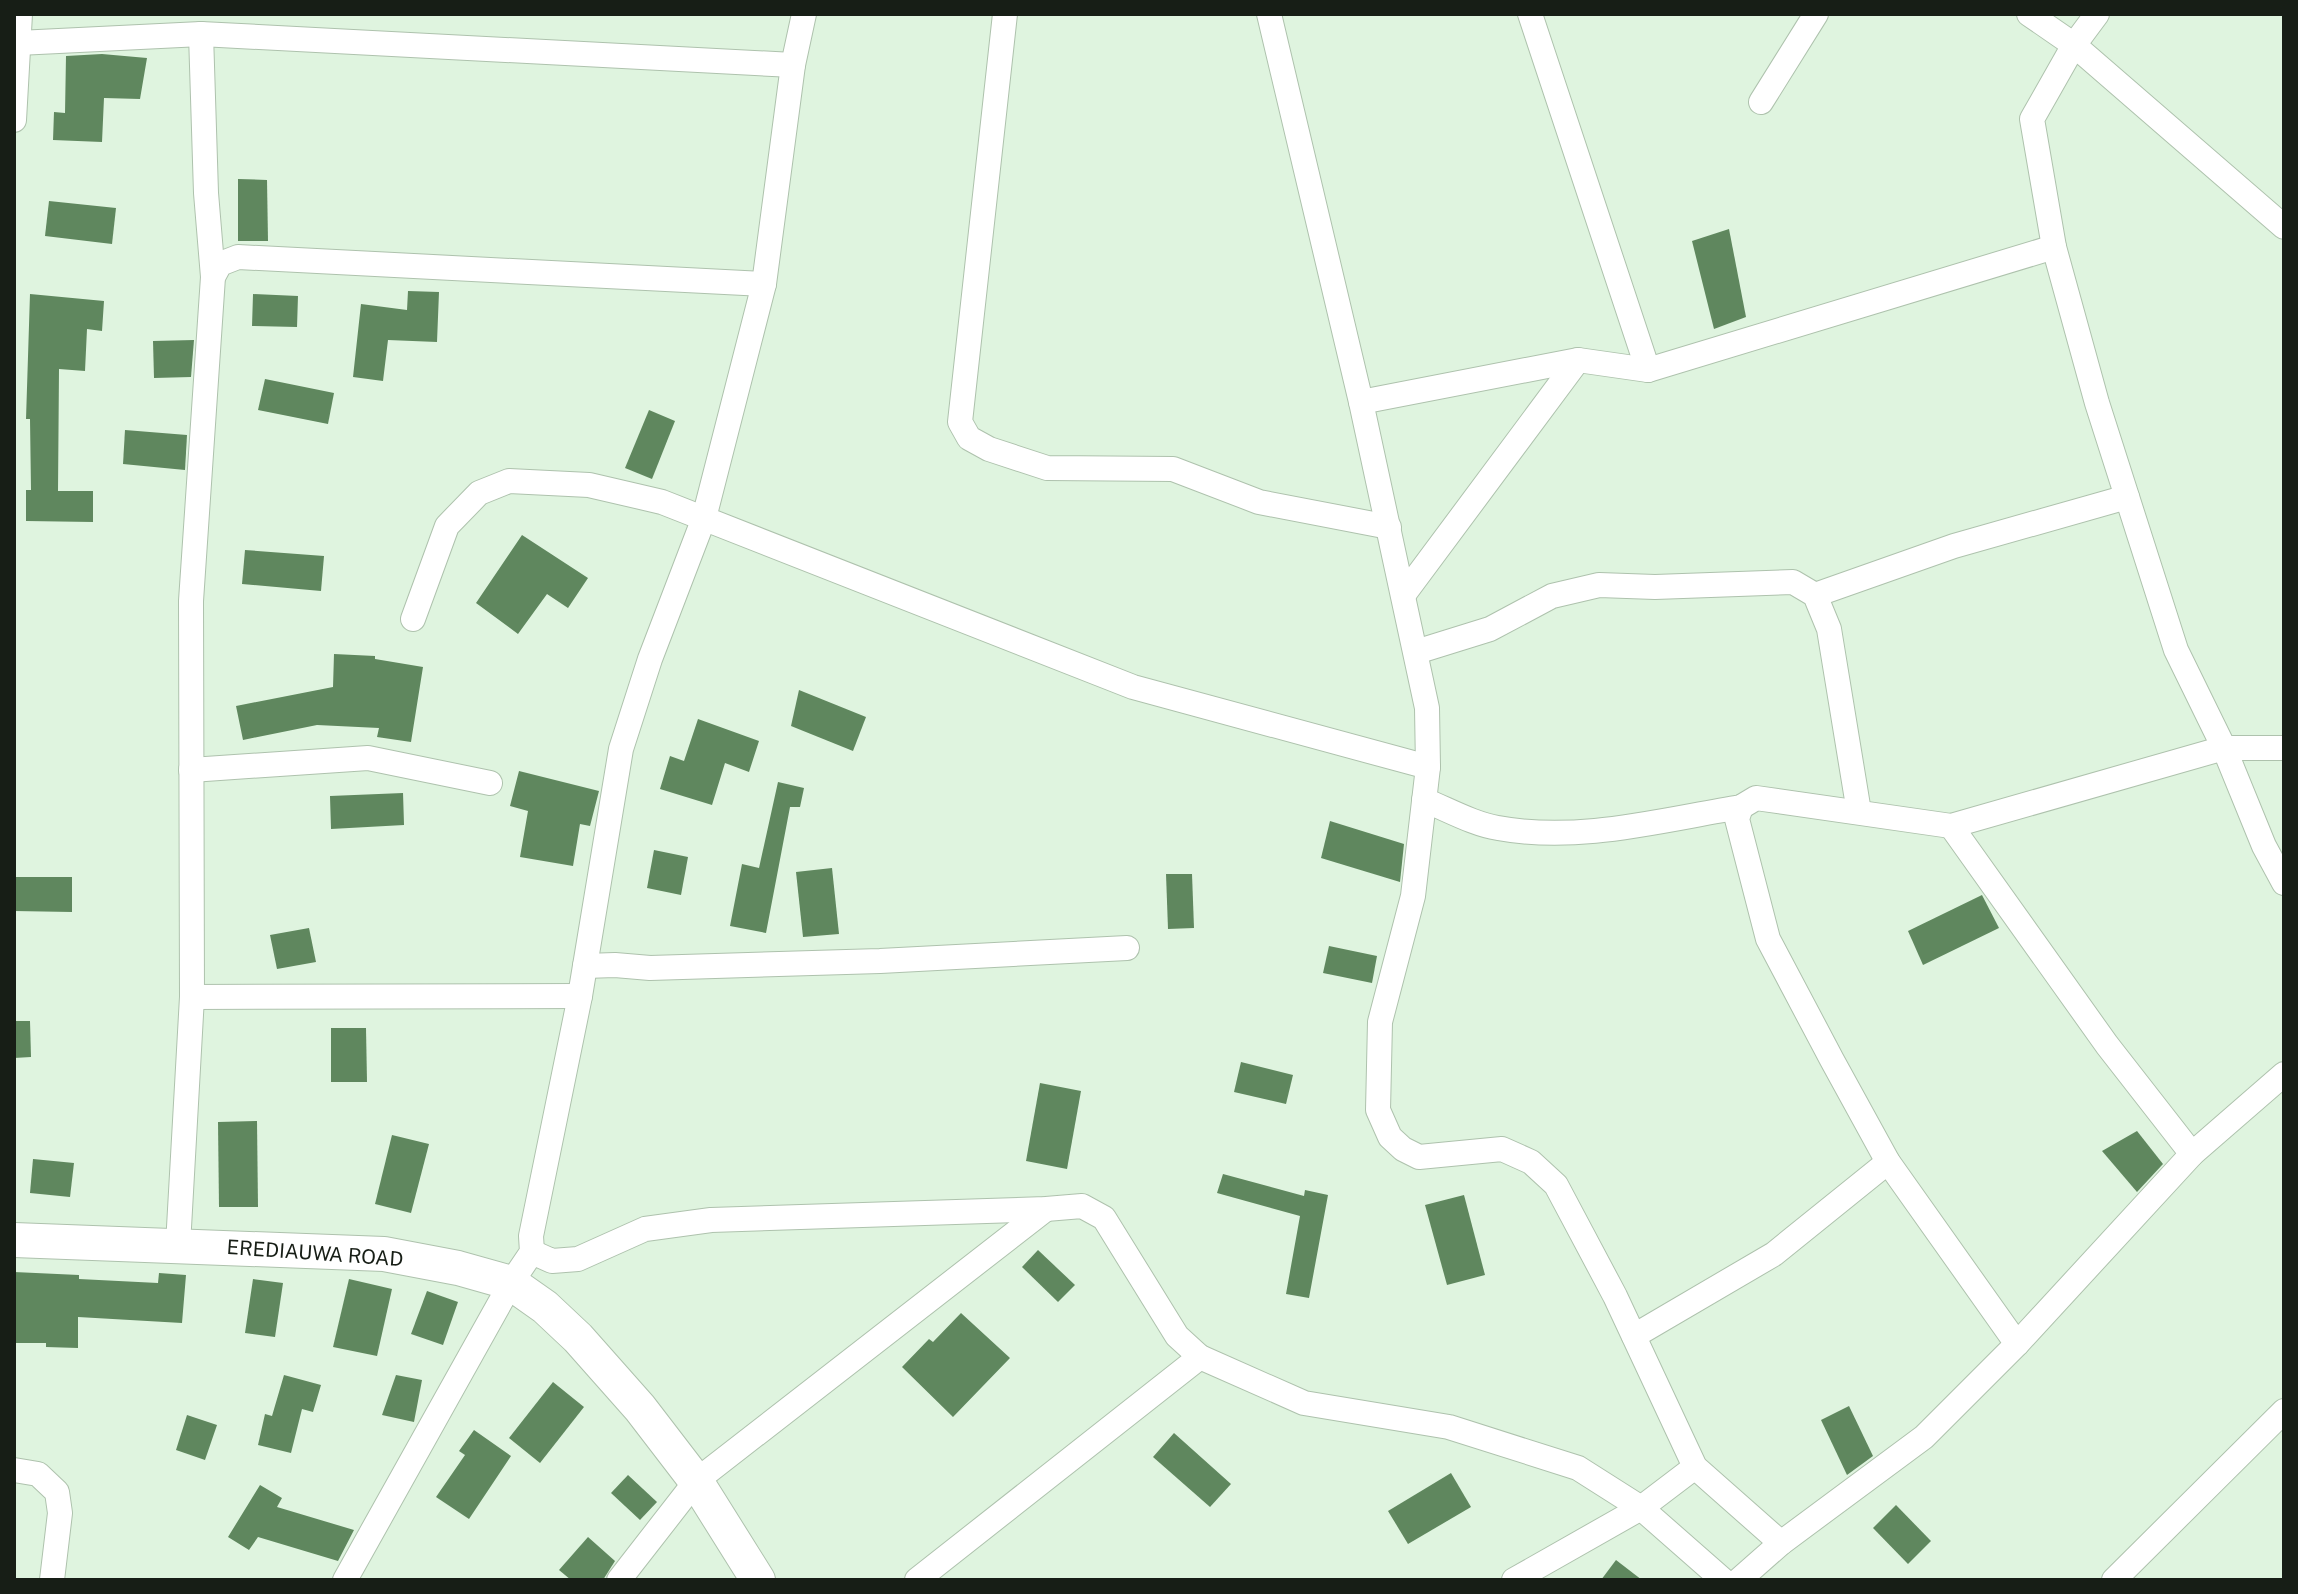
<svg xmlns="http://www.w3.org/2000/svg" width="2298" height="1594" font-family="'Public Sans',sans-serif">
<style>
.building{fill:#5f875e}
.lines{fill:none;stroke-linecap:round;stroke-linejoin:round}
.street-casing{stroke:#aec2ad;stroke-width:26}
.secondary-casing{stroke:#aec2ad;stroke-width:36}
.street{stroke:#fff;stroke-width:24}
.secondary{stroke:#fff;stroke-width:34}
.labels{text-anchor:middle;stroke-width:7;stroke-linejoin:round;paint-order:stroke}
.street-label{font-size:20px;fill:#171e16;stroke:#fff}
</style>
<rect width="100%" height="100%" fill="#dff4df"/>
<g class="building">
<path d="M102,54L147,58L140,99L104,98L102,142L53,140L54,112L65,113L66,56Z"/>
<path d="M238,179L267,180L268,241H238Z"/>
<path d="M49,201L116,208L112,244L45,236Z"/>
<path d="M1729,229L1746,317L1714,329L1692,241Z"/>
<path d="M408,291L439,292L437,342L388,340L383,381L353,377L361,304L407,310Z"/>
<path d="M30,294L104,301L102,331L87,329L85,371L59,369L58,491H93V522L26,521V490H31L30,419H26Z"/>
<path d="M253,294L298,296L297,327L252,326Z"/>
<path d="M194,340L191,377L154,378L153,341Z"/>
<path d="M265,379L334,393L328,424L258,410Z"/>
<path d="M649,410L675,421L652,479L625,468Z"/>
<path d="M125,430L187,435L185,470L123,464Z"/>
<path d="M522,535L588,578L568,608L547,594L518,634L476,603Z"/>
<path d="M245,550L324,556L321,591L242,584Z"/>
<path d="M334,654L375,656V659L423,667L411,742L377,737L379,728L317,725L243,740L236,706L333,687Z"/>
<path d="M799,690L866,717L853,751L791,726Z"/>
<path d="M698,719L759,741L749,772L725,763L712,805L660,789L670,756L684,761Z"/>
<path d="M519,771L599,791L590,826L580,824L573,866L520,857L528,811L510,806Z"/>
<path d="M778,782L804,788L800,807H790L766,933L730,926L742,864L759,868Z"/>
<path d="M403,793L404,825L331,829L330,796Z"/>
<path d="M1330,821L1404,844L1400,882L1321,858Z"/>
<path d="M654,850L688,857L681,895L647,888Z"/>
<path d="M832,868L839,934L803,937L796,872Z"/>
<path d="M1166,874H1192L1194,928L1168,929Z"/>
<path d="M14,877H72V912L14,911Z"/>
<path d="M1982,895L1999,928L1923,965L1908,931Z"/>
<path d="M309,928L316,962L277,969L270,935Z"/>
<path d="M1329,946L1377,956L1372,983L1323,973Z"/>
<path d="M14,1021H30L31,1057L14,1058Z"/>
<path d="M331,1028H366L367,1082H331Z"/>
<path d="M1241,1062L1293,1075L1286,1104L1234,1092Z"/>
<path d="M1040,1083L1081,1091L1067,1169L1026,1161Z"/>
<path d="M257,1121L258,1207H219L218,1122Z"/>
<path d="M2137,1131L2163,1164L2137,1192L2102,1151Z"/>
<path d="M392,1135L429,1144L411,1213L375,1204Z"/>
<path d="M33,1159L74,1163L70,1197L30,1193Z"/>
<path d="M1223,1174L1304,1196L1305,1190L1328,1195L1309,1298L1286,1294L1300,1216L1217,1193Z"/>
<path d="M1464,1195L1485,1275L1447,1285L1425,1205Z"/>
<path d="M1038,1250L1075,1285L1058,1302L1022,1267Z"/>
<path d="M14,1272L79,1275V1279L158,1283L159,1273L186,1275L182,1323L78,1317V1348L46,1347V1343H14Z"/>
<path d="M253,1279L283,1283L275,1337L245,1333Z"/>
<path d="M349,1279L392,1289L377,1356L333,1347Z"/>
<path d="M427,1291L458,1302L443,1345L411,1334Z"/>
<path d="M961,1313L1010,1358L953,1417L902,1367L929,1339L933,1342Z"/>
<path d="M284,1375L321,1385L313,1412L302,1409L291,1453L258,1445L265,1414L272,1416Z"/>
<path d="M396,1375L422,1380L414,1422L382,1415Z"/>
<path d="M553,1382L584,1407L540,1463L509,1438Z"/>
<path d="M1849,1406L1873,1456L1847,1475L1821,1420Z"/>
<path d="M187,1415L217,1425L205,1460L176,1450Z"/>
<path d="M474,1430L511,1456L469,1519L436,1497L465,1455L459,1451Z"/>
<path d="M1174,1433L1231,1484L1210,1507L1153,1457Z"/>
<path d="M1451,1473L1471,1507L1408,1544L1388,1511Z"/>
<path d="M628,1475L657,1502L640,1520L611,1493Z"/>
<path d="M260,1485L282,1498L277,1507L354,1530L338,1561L258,1537L249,1550L228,1537Z"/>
<path d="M1896,1505L1931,1541L1908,1564L1873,1528Z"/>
<path d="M588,1537L615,1561L603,1580H571L559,1570Z"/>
<path d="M1616,1560L1642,1580H1601Z"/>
</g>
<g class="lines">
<g class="street-casing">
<g id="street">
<path d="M1005,14L960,422L969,438L989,449L1047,468L1173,469L1259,502L1389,527"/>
<path d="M1269,14L1361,402L1427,708L1428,767L1413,896L1380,1022L1378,1110L1390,1137L1403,1149L1419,1157L1502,1149L1531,1162L1556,1185L1615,1296L1695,1467L1781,1543"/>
<path d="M1530,14L1648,370"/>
<path d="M2029,14L2074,45L2284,227"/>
<path d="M2097,14L2074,45L2032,119L2054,247L2097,403L2176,650L2224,748L2264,846L2284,883"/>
<path d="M201,34L206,193L213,277"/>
<path d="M18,43L201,34L793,65"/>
<path d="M1761,102L1816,14"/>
<path d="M14,120L20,14"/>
<path d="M1361,402L1578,360L1648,370L2054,247"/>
<path d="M1404,594L1578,360"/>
<path d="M1815,595L1954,546L2127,497"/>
<path d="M413,619L447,526L479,493L509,481L589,485L662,502L1133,687L1428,767"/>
<path d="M1416,652L1490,629L1552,596L1599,585L1655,587L1793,582L1815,595L1829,629L1859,812"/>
<path d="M191,770L368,758L490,783"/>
<path d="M1424,800C1447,809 1473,824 1498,828C1579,843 1661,820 1741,807L1756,798L1951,826L2224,748H2284"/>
<path d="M1741,807L1737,819L1768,939L1832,1060L1888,1162L2017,1344"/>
<path d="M1951,826L2107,1045L2192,1154"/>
<path d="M585,966L615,965L650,968L880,961L1127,948"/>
<path d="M192,997L580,996"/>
<path d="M178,1245L192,997L191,601L213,277L220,264L238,257L764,284"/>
<path d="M532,1252L552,1261L578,1259L645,1229L711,1220L1046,1209L1082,1206L1104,1218L1177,1336L1200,1357L1304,1403L1449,1427L1578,1468L1641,1508L1723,1580"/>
<path d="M1634,1336L1774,1254L1888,1162"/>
<path d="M14,1470L38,1474L57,1492L60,1513L52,1580"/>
<path d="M345,1580L511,1283L532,1252L531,1236L580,996L621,749L650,659L704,518L764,284L793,65L804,14"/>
<path d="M619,1580L696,1481L1046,1209"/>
<path d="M917,1580L1200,1357"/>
<path d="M1514,1580L1641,1508L1695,1467"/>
<path d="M1739,1580L1781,1543L1924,1437L2017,1344L2192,1154L2284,1074"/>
<path d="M2114,1580L2284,1411"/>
</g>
</g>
<g class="secondary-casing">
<path id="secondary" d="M14,1240L384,1254L458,1268L511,1283L545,1307L578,1338L640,1408L696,1481L758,1580"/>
</g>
<use href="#street" class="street"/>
<use href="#secondary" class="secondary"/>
</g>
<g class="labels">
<g class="street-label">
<text transform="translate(315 1253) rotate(4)" y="7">EREDIAUWA ROAD</text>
</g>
</g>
<rect width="2298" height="1594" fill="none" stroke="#171e16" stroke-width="32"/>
</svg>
